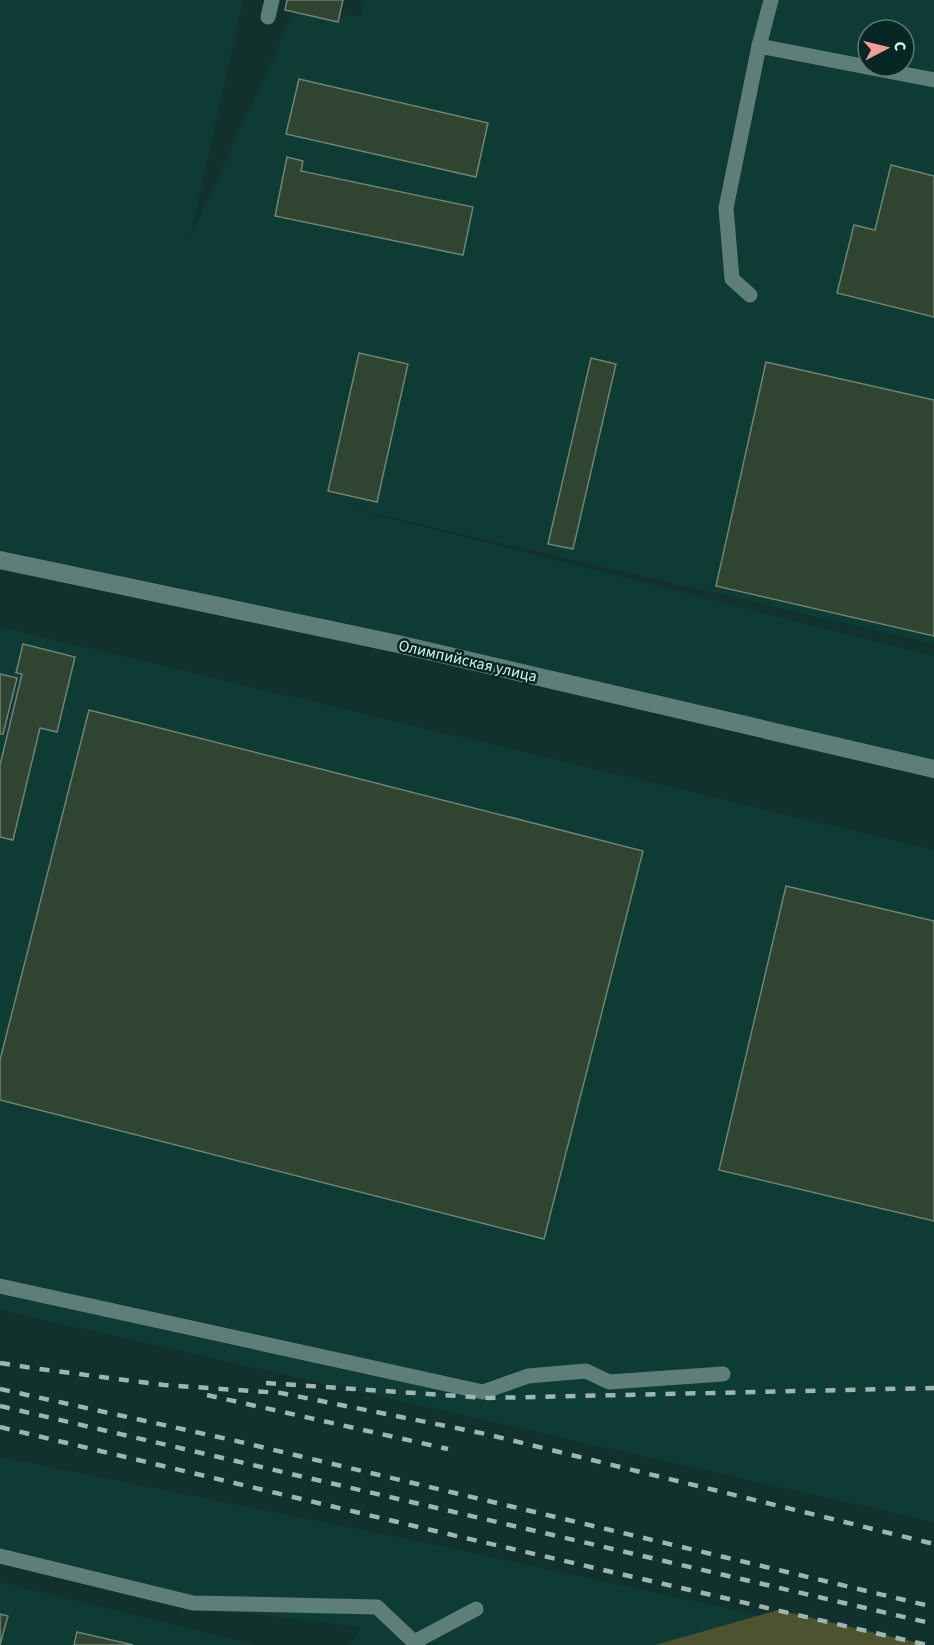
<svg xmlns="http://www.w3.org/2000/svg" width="934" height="1645" font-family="'Source Sans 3',sans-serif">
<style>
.built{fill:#0f3b35;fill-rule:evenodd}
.green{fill:#4d522f}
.building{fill:#304432;stroke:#6e8470;stroke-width:1.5}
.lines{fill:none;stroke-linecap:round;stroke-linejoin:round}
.service{stroke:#5e7f78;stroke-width:15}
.tertiary{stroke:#5e7f78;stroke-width:18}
.rail{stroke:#9eb5b0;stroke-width:4.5;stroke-dasharray:10 10;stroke-linecap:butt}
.labels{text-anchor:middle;stroke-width:5;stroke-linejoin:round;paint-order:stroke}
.street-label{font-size:16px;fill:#def0ec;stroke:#062722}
</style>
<rect width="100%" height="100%" fill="#11312c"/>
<g class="built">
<path d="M0,0H243L190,238L297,7L360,17L364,0H934V644L325,502L934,656V764L0,552ZM868,30H904V66H868Z"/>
<path d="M0,627L934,850V1522L0,1310Z"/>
<path d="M0,1457L422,1542L768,1617L656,1645H350L362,1627L229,1611L0,1560Z"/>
<path d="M0,1582L255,1645H0Z"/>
</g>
<path class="green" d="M778,1610L927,1645H655Z"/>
<g class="building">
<path d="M287,0H343L338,22L285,10Z"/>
<path d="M299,79L488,123L476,177L286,134Z"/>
<path d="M287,157L303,161L301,171L473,207L463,255L275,216Z"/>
<path d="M891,165L934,176V317L837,293L854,225L875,230Z"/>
<path d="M359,353L408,364L377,502L328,491Z"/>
<path d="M591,358L616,364L573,549L548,544Z"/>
<path d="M766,362L934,400V636L716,586Z"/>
<path d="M23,644L75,657L57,732L40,728L13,840L0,837V765L22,674L16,673Z"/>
<path d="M0,674L17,678L3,734H0Z"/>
<path d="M89,710L643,851L544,1239L0,1100V1060Z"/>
<path d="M786,886L934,921V1221L719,1170Z"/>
<path d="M0,1614L8,1616L0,1645Z"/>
<path d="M77,1632L133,1645H74Z"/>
</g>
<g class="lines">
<g class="service">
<path d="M268,17L272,0"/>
<path d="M759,46L934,80"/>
<path d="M750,295L732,279L726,208L759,46L771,0"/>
<path d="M0,1286L483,1392L528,1376L586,1371L609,1382L723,1374"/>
<path d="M0,1556L193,1603L377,1607L414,1642L476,1609"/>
</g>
<path class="tertiary" d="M0,560L398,644L934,769"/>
<g class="rail">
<path d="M0,1363L32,1368L164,1385L281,1393L486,1434L934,1544"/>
<path d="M266,1383L488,1398L934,1388"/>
<path d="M0,1389L232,1440L934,1607"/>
<path d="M207,1395L448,1449"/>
<path d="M0,1406L934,1624"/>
<path d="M0,1427L431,1530L927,1645"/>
</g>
</g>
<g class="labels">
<g class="street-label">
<text transform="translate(468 660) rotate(13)" y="6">Олимпийская улица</text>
</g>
</g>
<g transform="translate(886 48) rotate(83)"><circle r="28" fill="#062722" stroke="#5c7773" stroke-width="1.5"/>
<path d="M0-4.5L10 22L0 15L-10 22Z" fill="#f59b9e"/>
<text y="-9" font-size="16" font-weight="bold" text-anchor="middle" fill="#def0ec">С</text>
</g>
</svg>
